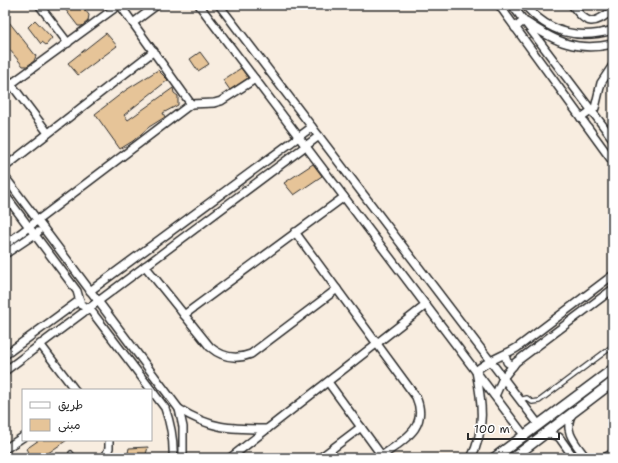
<svg xmlns="http://www.w3.org/2000/svg" width="618" height="463" font-family="'Shantell Sans','Playpen Sans Arabic',sans-serif">
<style>
.building{fill:#e6c498;stroke:#2b2b2b}
.lines{fill:none;stroke-linecap:round;stroke-linejoin:round}
.service-casing{stroke:#2b2b2b;stroke-width:6}
.minor-casing{stroke:#2b2b2b;stroke-width:10}
.secondary-casing{stroke:#2b2b2b;stroke-width:12}
.service{stroke:#fff;stroke-width:3.5}
.minor{stroke:#fff;stroke-width:7}
.secondary{stroke:#fff;stroke-width:9}
</style>
<rect width="100%" height="100%" fill="#f8ede0"/>
<filter id="ink" filterUnits="userSpaceOnUse"><feTurbulence type="fractalNoise" baseFrequency=".025" numOctaves="2"/><feDisplacementMap in="SourceGraphic" scale="8" xChannelSelector="R" yChannelSelector="G"/><feConvolveMatrix kernelMatrix="1 2 1 2 8 2 1 2 1" color-interpolation-filters="sRGB"/></filter>
<g filter="url(#ink)">
<g class="building">
<path d="M62,5H81L89,15L88,21L82,26H78Z"/>
<path d="M5,17L36,56L34,61L27,66H23L5,44Z"/>
<path d="M35,20L52,38L46,45L42,42L41,44L28,27Z"/>
<path d="M106,33L117,46L78,75L68,63Z"/>
<path d="M200,52L209,64L198,71L190,59Z"/>
<path d="M241,68L248,78L230,90L223,80Z"/>
<path d="M158,70L168,80L124,115L128,120L173,88L174,93L178,96V105L163,113L165,117L149,127L133,141L120,149L95,114L126,90Z"/>
<path d="M313,164L322,176L294,195L284,183Z"/>
<path d="M39,440H67L41,458H21L28,452L26,449Z"/>
<path d="M148,447L145,458H127L129,448Z"/>
</g>
<g class="lines">
<g class="service-casing">
<g id="service">
<path d="M519,400L527,398L532,402L539,401L613,346"/>
<path d="M71,453L75,458"/>
</g>
</g>
<g class="minor-casing">
<g id="minor">
<path d="M39,5L68,43"/>
<path d="M120,5L191,104"/>
<path d="M199,5L524,435"/>
<path d="M219,5L539,425"/>
<path d="M499,5L613,162"/>
<path d="M512,5L613,139"/>
<path d="M525,5C548,33 579,40 613,30"/>
<path d="M572,5C588,26 593,25 613,10"/>
<path d="M133,23L157,5"/>
<path d="M515,28L521,23L526,22C556,42 576,52 613,44"/>
<path d="M5,76L48,133"/>
<path d="M11,84L119,5"/>
<path d="M581,118L595,108L601,83L613,65"/>
<path d="M5,167L154,51"/>
<path d="M5,177L179,409C211,429 230,429 267,429"/>
<path d="M5,195L77,291L81,305L89,308L165,408C171,425 174,440 173,458"/>
<path d="M295,232L416,397C430,429 401,441 379,458"/>
<path d="M5,245L191,104L214,103L221,101L255,79"/>
<path d="M5,254L38,232"/>
<path d="M145,266L210,347C223,358 236,360 251,354L337,289"/>
<path d="M90,291L312,127"/>
<path d="M184,315L344,197"/>
<path d="M40,344L75,390"/>
<path d="M5,355L80,300"/>
<path d="M505,355L507,362L513,366"/>
<path d="M5,371L319,136"/>
<path d="M328,382L382,456"/>
<path d="M495,396L503,378L516,362L613,289"/>
<path d="M179,409L183,427V458"/>
<path d="M572,414C562,431 577,445 586,458"/>
<path d="M546,433L559,437L574,458"/>
<path d="M5,449L23,437"/>
<path d="M105,458L109,448V440"/>
<path d="M230,458L426,305"/>
<path d="M320,458L361,427"/>
<path d="M471,458C486,429 482,402 476,371C487,360 504,356 518,347L613,275"/>
<path d="M604,458L613,453"/>
</g>
</g>
<g class="secondary-casing">
<g id="secondary">
<path d="M494,458L613,369"/>
<path d="M513,458L613,382"/>
</g>
</g>
<use href="#service" class="service"/>
<use href="#minor" class="minor"/>
<use href="#secondary" class="secondary"/>
</g>
</g>
<rect width="618" height="463" fill="none" stroke="#fff" stroke-width="20"/>
<rect x="10" y="10" width="598" height="443" fill="none" stroke="#2b2b2b" stroke-width="1.5" filter="url(#ink)"/>
<rect x="22" y="389" width="130" height="52" fill="#ffffff" stroke="#aaaaaa"/>
<rect x="30" y="402" width="20" height="6" fill="#ffffff" stroke="#aaaaaa"/>
<text x="58" y="409" font-size="12" fill="#2b2b2b">طريق</text>
<rect x="30" y="419" width="20" height="12" fill="#e6c498" stroke="#aaaaaa"/>
<text x="58" y="429" font-size="12" fill="#2b2b2b">مبنى</text>
<path d="M468 433v6h91v-6" fill="none" stroke="#2b2b2b" stroke-width="2"/>
<text x="474" y="433" font-size="12" fill="#2b2b2b" stroke="#ffffff" stroke-width="3" paint-order="stroke">100 m</text>
</svg>
